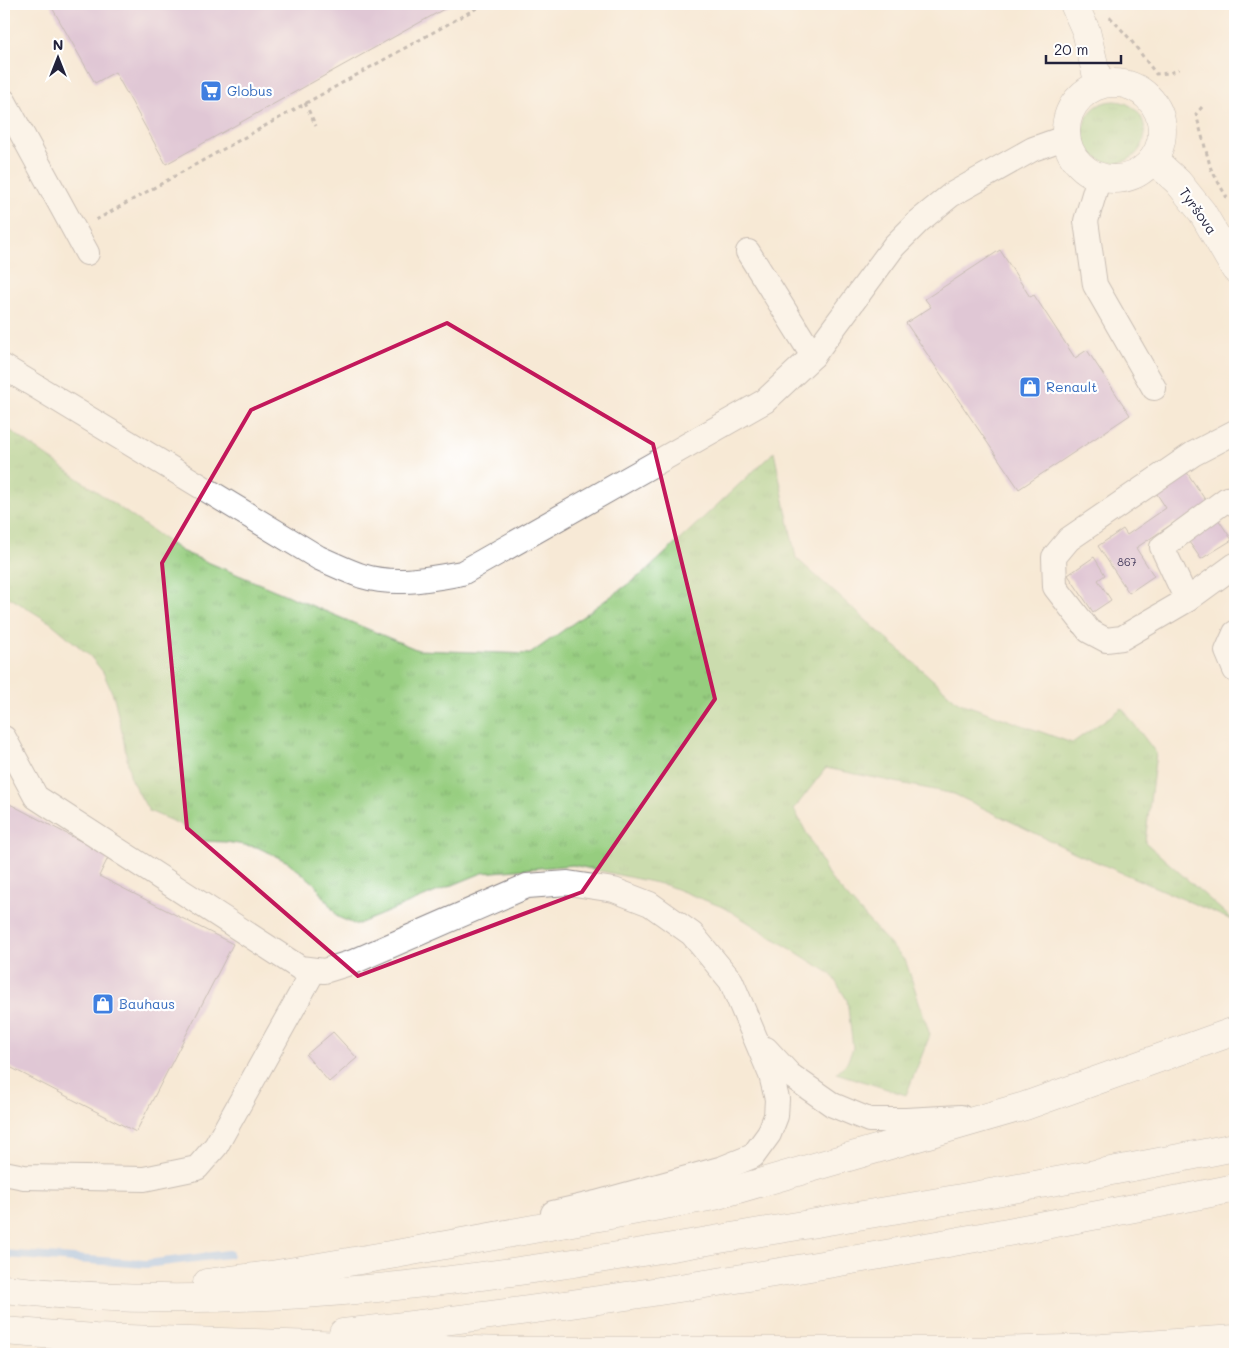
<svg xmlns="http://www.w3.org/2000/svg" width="1239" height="1358" font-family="Mali,sans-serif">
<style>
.grass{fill:url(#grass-tufts);stroke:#5c785d}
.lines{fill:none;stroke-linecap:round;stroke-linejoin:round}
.stream{stroke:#86b7f2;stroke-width:8}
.building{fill:#c39dd5}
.minor-casing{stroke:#8c8688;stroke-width:26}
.major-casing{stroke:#8c8688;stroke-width:29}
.path{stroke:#8c8688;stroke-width:3;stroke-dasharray:4 4;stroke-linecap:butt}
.minor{stroke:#fff;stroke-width:24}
.major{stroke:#fff;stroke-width:28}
.marked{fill:none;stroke:#c2185b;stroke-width:4;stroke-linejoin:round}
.labels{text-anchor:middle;stroke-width:4.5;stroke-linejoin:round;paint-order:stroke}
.number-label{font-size:11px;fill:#4a4162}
.shop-label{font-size:14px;fill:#366cbe;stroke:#fff;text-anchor:start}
.street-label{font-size:14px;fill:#22223b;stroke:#fff}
</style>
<defs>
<pattern id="grass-tufts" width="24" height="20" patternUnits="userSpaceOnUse" patternTransform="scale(1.25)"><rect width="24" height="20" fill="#96cd7f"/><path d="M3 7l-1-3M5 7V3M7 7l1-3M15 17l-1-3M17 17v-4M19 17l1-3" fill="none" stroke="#81b06f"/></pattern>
</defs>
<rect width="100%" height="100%" fill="#fff"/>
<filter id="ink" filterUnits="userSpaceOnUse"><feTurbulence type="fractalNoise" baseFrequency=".02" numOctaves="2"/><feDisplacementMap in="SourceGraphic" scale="10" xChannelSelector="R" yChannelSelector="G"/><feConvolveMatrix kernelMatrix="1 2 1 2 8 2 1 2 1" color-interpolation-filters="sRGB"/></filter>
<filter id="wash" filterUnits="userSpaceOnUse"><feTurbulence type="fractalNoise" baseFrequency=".0096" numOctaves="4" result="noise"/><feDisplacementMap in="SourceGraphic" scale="20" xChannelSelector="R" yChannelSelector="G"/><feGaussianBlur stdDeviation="1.12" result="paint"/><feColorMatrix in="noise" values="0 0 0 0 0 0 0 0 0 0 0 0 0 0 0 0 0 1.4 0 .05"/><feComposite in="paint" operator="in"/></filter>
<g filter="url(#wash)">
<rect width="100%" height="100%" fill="#f7e9d6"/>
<g class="grass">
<circle cx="1114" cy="132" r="31"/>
<path d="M4,426L181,551L418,650L530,654L645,572L774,452L796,558L958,702L1072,743L1122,708L1156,753L1145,842L1234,921L1076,853L954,794L826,768L794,809L830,878L906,962L930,1035L906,1095L836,1073L847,1063L853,1048L847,1000L831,974L725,908L666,885L573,865L482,873L356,925L338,917L314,883L288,862L257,847L226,842L203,841L179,824L149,811L131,780L122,732L114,697L103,672L90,656L51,623L4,594Z"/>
</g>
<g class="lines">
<path class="stream" d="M4,1254L146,1264L229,1254"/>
</g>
<g id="blocks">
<g class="building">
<path d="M50,4H453L166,164L115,72L95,83Z"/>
<path d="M1000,250L1030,297L1034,295L1075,358L1087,350L1130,415L1019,489L906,323L931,307L925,299Z"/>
<path d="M1186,471L1232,540L1201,559L1175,522L1136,548L1154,576L1129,593L1098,546L1123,529L1127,535L1166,508L1155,491Z"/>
<path d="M1094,557L1105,575L1098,580L1111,600L1093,612L1068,575Z"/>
<path d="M4,801L109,856L99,876L233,944L136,1132L4,1064Z"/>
<path d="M333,1032L357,1058L329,1082L306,1055Z"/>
</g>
</g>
</g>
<g filter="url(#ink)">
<use href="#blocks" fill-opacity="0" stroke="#8c8688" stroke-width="1"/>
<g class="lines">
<g class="minor-casing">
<g id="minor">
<path d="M4,101L87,253"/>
<path d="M1099,177L1086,221L1095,285L1154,388"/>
<path d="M748,252L813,356"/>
<path d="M4,367L319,558C333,564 347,571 362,576C395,586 429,579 462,573L765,401L813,356L894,246L919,221L951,195L1033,149L1067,137"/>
<path d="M1235,432L1193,454L1069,539L1054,557L1055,587L1089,631L1106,640L1122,638L1187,600L1235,565"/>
<path d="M1187,600L1162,547L1227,499L1235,504"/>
<path d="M1235,633L1227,651L1235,670"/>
<path d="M4,738L36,797L300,968L324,971L353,962L527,886L568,883L614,890L650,904L692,934L731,981L771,1075L777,1099L776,1116L769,1134L753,1156L723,1168L596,1203L553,1213"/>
<path d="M766,1049L790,1075L833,1105L869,1120H906L961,1117"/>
<path d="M4,1173L24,1177L144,1179L197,1168L216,1146L314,970"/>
</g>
</g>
<g class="major-casing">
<g id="major">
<path d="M1074,4L1086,31L1099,85"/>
<circle cx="1114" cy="131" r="48"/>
<path d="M1153,159L1178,182L1202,212L1235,269"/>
<path d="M207,1283L271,1275L396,1254L714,1196L1025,1106L1235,1031"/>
<path d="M4,1289C251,1317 499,1277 743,1235C907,1208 1072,1180 1235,1147"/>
<path d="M4,1331L95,1338L504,1351H987L1102,1348L1235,1339"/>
<path d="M343,1333C550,1310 755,1278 959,1241C1051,1224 1143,1207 1235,1188"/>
</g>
</g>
<g class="path">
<path d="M1110,17L1130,39L1156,74L1170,73L1179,69"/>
<path d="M305,103L316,126"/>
<path d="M1202,107L1196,114L1211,169L1227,198"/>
<path d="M96,220L484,4"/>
</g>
<use href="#minor" class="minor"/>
<use href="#major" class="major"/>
</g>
</g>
<path d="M0 0H1239V1358H0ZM447,323L653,444L715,699L582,892L358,976L187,828L162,563L251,410Z" fill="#f7e9d6" fill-opacity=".55" fill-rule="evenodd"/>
<path class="marked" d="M447,323L653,444L715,699L582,892L358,976L187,828L162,563L251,410Z"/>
<defs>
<g id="supermarket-square" transform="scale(1.125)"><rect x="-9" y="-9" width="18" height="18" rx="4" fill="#3f7fe0" stroke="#fff"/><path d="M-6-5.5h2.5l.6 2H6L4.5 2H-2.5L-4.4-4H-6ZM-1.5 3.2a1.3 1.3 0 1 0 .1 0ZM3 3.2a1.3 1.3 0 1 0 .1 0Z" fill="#fff"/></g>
<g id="shop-square" transform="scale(1.125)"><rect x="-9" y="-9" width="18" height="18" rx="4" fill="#3f7fe0" stroke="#fff"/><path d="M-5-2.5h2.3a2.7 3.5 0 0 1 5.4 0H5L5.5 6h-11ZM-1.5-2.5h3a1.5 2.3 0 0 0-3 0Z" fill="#fff"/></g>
</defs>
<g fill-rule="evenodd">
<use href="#supermarket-square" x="211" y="91"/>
<use href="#shop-square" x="1030" y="387"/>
<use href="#shop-square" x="103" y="1004"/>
</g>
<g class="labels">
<g class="number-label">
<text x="1127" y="566">867</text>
</g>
<g class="shop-label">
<text x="227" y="96">Globus</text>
<text x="1046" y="392">Renault</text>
<text x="119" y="1009">Bauhaus</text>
</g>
<g class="street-label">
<text transform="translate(1198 211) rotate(55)" y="5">Tyršova</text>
</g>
</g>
<rect width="1239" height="1358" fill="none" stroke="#fff" stroke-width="20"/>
<g transform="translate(58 58)" stroke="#ffffff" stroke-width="4" paint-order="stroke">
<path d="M0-4L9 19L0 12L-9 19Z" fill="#22223b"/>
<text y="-8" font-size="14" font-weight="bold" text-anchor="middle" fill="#22223b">N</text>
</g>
<path d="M1046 55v8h75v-8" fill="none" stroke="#22223b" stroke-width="2.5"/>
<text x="1054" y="55" font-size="15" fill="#22223b" stroke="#ffffff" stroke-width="4" paint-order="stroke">20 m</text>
</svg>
